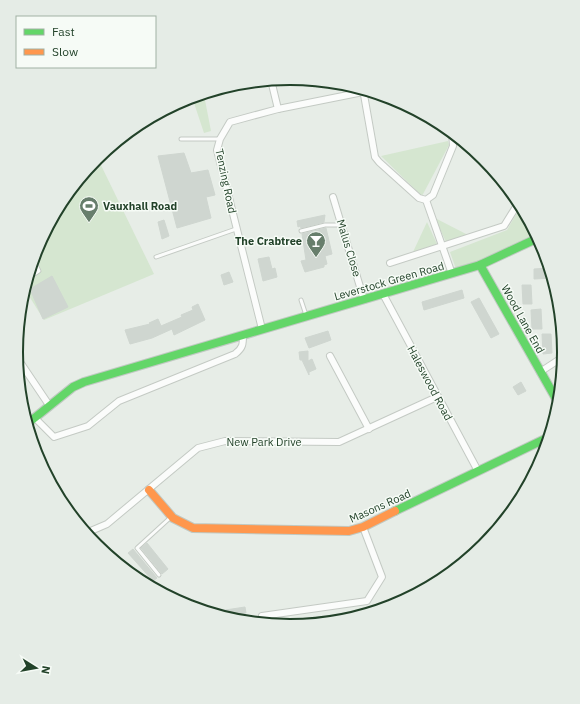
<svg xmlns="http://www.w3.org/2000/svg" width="580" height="704" font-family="'IBM Plex Sans',sans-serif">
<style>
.green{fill:#d5e6d0}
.building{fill:#cfd6d0;stroke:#cfd6d0}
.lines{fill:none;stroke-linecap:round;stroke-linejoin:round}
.lane-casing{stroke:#c4cac4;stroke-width:5}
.street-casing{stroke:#c4cac4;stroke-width:8}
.fast-casing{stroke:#c0c9c2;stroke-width:10}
.slow-casing{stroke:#c0c9c2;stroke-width:10}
.lane{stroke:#fbfcfb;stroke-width:3}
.street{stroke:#fbfcfb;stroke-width:6}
.fast{stroke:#63d668;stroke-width:8}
.slow{stroke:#ff974d;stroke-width:8}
.labels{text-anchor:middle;stroke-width:3;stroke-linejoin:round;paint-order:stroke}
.street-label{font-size:11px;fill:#224229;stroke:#f6fbf6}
.poi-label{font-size:11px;font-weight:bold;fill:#224229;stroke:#f6fbf6;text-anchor:start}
.rim{fill:none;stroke:#224229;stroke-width:2}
</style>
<rect width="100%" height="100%" fill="#e7ede7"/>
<g class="green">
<path d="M207,92L205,100L211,131L204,133L192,97Z"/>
<path d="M448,141L449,145L422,196L381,156Z"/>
<path d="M97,157L154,274L44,320L24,288L37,247L62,200Z"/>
<path d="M521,206L536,234L477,264L456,269L450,252L507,230Z"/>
<path d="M435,218L468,235L446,242Z"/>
<path d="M427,222L437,244L413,252Z"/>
</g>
<g class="building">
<path d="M184,153L191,173L208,170L215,195L206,197L211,218L177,228L158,156Z"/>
<path d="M325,215L324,222L301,228L300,226L298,227L297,221Z"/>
<path d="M164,220L169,236L162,239L158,222Z"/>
<path d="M326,228L332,254L325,256L327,264L324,265V267L305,272L301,261L306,260L302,234Z"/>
<path d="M269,257L272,269L275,268L277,277L263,281L258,259Z"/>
<path d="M549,268L552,278L534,279V269Z"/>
<path d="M229,272L233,282L224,285L221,275Z"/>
<path d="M52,276L68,307L43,319L30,289Z"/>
<path d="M522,285H531L532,304H523Z"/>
<path d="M462,290L464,298L424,310L422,302Z"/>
<path d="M479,298L499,334L491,338L471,302Z"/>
<path d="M198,304L205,320L174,335L172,329L152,338L130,344L125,330L150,324L149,323L158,319L161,326L182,317L181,315L193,310L192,307Z"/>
<path d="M541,309L542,329H532L531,310Z"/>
<path d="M328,331L331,340L309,348L305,338Z"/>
<path d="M542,334H551L552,353L543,354Z"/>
<path d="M308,351V361L312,359L316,369L309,372V375L302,360H300L299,352Z"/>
<path d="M521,382L526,391L518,395L513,387Z"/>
<path d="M147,543L168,569L162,574L141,548Z"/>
<path d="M133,549L157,578L153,581L128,553Z"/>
<path d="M245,607L246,613L219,616V611Z"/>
</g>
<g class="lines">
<g class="lane-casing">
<g id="lane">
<path d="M181,139H220"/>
<path d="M301,231L325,225H342"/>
<path d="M156,257L236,229"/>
<path d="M27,279L39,271L33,259"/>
<path d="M301,300L306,315"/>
<path d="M159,575L137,548L171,517"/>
<path d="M237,621L243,620"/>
</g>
</g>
<g class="street-casing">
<g id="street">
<path d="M271,80L278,109"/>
<path d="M363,89L375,157L379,162L419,198L426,200L433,195L453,146L452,132"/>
<path d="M333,197L364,300"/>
<path d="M426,200L452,274"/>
<path d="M390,263L504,226L519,202"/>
<path d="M383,294L478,471"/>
<path d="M262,329L217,150L220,139L230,122L278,109L363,92"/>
<path d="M16,356L49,405"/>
<path d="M330,356L369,429"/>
<path d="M540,372L563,357"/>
<path d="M35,418L54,437L88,426L119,401L235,354C243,348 243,344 243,335"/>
<path d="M86,533L107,524L198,448L225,441L339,442L437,397"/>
<path d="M447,576V574L453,567L463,563"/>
<path d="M262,616L367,601L382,577L363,527"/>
</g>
</g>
<g class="fast-casing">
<g id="fast">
<path d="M480,265L559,404"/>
<path d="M27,424L73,387L84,382L480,265L538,238"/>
<path d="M395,511L549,437"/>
</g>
</g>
<g class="slow-casing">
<path id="slow" d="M149,490L173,518L193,528L349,531L363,527L395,511"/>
</g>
<use href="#lane" class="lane"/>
<use href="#street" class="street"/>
<use href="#fast" class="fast"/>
<use href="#slow" class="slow"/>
</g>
<defs>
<g id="stadium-pin" transform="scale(1)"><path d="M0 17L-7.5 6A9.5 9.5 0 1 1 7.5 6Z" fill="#677e6c" stroke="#f6fbf6"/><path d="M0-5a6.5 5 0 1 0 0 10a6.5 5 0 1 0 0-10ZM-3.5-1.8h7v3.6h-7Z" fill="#fff"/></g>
<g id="bar-pin" transform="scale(1)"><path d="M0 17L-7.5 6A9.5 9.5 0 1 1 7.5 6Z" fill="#677e6c" stroke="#f6fbf6"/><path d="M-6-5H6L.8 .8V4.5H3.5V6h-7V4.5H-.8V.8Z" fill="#fff"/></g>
</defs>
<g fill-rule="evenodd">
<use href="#stadium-pin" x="89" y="206"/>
<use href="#bar-pin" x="316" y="241"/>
</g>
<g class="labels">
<g class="street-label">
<text transform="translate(226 181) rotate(78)" y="4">Tenzing Road</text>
<text transform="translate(349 248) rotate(73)" y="4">Malus Close</text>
<text transform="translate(389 281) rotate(-16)" y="4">Leverstock Green Road</text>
<text transform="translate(523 319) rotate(61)" y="4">Wood Lane End</text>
<text transform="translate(430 383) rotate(62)" y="4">Haleswood Road</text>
<text x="264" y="446">New Park Drive</text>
<text transform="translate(380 506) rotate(-24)" y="4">Masons Road</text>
</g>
<g class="poi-label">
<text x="103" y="210">Vauxhall Road</text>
<text x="302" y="245" text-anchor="end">The Crabtree</text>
</g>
</g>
<path d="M0 0H580V704H0ZM23 352a267 267 0 1 1 534 0a267 267 0 1 1-534 0Z" fill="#e5ece6" fill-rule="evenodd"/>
<path class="rim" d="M23 352a267 267 0 1 1 534 0a267 267 0 1 1-534 0Z"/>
<rect x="16" y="16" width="140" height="52" fill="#f6fbf6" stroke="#a1b1a4"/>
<rect x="24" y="29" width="20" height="6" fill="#63d668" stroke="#a1b1a4"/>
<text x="52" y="36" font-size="12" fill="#224229">Fast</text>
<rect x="24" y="49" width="20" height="6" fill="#ff974d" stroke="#a1b1a4"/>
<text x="52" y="56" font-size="12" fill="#224229">Slow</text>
<g transform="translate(36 668) rotate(101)" stroke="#f6fbf6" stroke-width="3" paint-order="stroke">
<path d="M0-3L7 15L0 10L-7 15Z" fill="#224229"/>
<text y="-6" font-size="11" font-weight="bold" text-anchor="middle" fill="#224229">N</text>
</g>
</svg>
